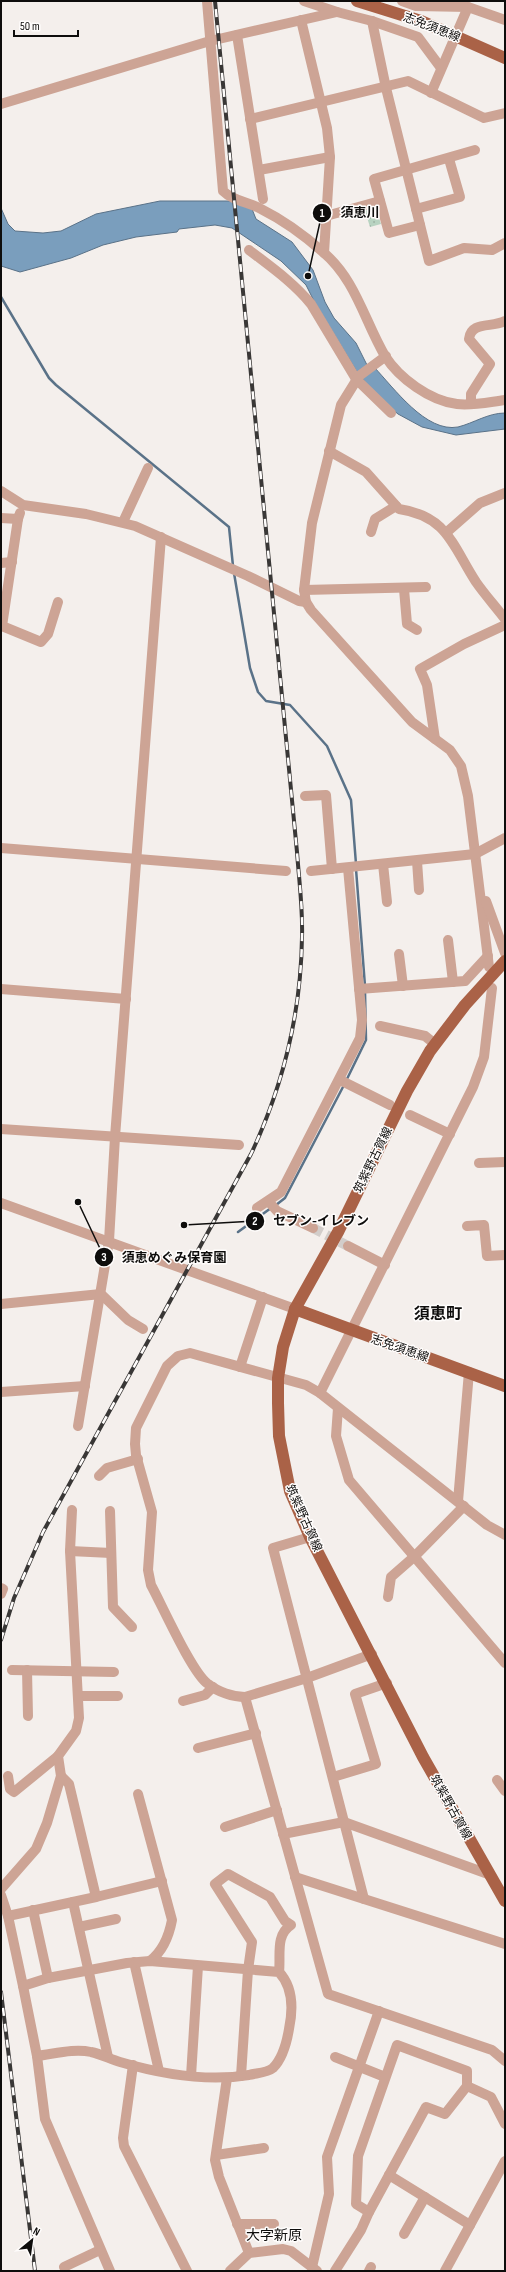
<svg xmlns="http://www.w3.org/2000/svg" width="506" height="2272" font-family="'Sofia Sans Condensed','Noto Sans JP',sans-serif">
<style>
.park{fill:url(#park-dots)}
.water{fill:#7a9ebd;stroke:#5a7288}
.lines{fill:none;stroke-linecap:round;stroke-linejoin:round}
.stream{stroke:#5a7288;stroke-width:2.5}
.minor-tunnel{stroke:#d2cdca;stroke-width:10;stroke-dasharray:10 5;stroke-linecap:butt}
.minor{stroke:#cda495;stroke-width:10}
.major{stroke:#aa6247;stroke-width:12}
.rail-casing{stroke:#393736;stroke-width:4}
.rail{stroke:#fffdfc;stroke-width:2.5;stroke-dasharray:8;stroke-linecap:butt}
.labels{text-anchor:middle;stroke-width:3;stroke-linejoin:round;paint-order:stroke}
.street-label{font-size:12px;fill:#0e0d0c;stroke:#fffdfc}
.quarter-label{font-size:14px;fill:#0e0d0c;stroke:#fffdfc}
.district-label{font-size:16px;font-weight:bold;fill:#0e0d0c;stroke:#fffdfc}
.leader{fill:none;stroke:#0e0d0c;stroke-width:1.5}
.callout-dot{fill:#0e0d0c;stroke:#fffdfc;stroke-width:1.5}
.mark-label{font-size:12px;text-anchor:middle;font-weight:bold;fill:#fff}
.callout-label{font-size:13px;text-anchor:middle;font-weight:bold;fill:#0e0d0c;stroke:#fffdfc;stroke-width:3;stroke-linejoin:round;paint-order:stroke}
</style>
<defs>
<pattern id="park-dots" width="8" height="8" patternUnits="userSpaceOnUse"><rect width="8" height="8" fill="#b8d3c1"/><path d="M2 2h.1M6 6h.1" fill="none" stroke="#9db4a5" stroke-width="1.8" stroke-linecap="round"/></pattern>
</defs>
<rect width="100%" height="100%" fill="#f4efec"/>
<path class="park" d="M372,208L377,212L381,224L370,227L365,211Z"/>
<path class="water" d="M160,201H230L252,209L256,219L292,242L313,270L325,302L334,318L356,343L367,365L374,367C394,388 426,433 458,427C474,423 488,413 505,413V429L456,435L422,427L398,414L377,397L357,372L315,303L306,285L281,261L232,228L215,225L179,229L177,232L136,237L103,245L71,258L20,272L1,266V208L8,224L15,231L43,233L61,231L96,214Z"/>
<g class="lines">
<g class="stream">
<path d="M1,297L49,378L56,385L229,527L233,566"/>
<path d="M234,573L250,668L258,692L266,701L290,705L327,746L351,800L356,864"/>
<path d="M356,869L365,986"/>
<path d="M346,1081L366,1040L365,991"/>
<path d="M276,1205L285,1198L344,1085"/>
<path d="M238,1232L271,1208"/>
</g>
<path class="minor-tunnel" d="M313,1228L348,1246"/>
<g class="minor">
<path d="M207,1L223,191C233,201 249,202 261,209C283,220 305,236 323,252C356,280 364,320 385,356C399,378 430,401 457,404C472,406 489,402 505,400"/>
<path d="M304,1L337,12L372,21L418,37L441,68"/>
<path d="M402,1L416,6L468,7L505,20"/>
<path d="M301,20L327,128L330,157L324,253"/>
<path d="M372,21L386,88L429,261L464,248L492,250L505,243"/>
<path d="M237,35L263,199"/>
<path d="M431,93L468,7"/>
<path d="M1,104L210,41L337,12"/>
<path d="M250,119L408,81L484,118L505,113"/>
<path d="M259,170L330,157"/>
<path d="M416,209L460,197L449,159"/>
<path d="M326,216L380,201"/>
<path d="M420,225L389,233L374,179L475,150"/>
<path d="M249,250C271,267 293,282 311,304L356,379L391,413"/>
<path d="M386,356L359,376L341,405L312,523L304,590L306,602L311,610L412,722L450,750L461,766L468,796L489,967"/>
<path d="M471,404V394L490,364L469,339C471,321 492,328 505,321"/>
<path d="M329,451L366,472L399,509C448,516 453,547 476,582C485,595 496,607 505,619"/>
<path d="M1,491L23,505L86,514L135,526L248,576L299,601L306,602"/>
<path d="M1,518L18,519L20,513"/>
<path d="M18,519L2,626L41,642L48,634L58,602"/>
<path d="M123,522L148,468"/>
<path d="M371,532L375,519L396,506"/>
<path d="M447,532L480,503L505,493"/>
<path d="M1,563L12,562"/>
<path d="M404,589L407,624L417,630"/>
<path d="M304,590L426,587"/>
<path d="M435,739L427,685L420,669L464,644L505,625"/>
<path d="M305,796L326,795L332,869"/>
<path d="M1,848L286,871"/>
<path d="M417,861L419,890"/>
<path d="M383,864L387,902"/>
<path d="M311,871L475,854L505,838"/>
<path d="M486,901L505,953"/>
<path d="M448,940L453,982"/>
<path d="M399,954L403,986"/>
<path d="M1,989L126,999"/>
<path d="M359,989L465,981L488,956"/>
<path d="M380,1026L425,1036L435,1044"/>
<path d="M340,1080L390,1105"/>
<path d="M410,1115L450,1134"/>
<path d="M1,1129L239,1145"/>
<path d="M479,1163L505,1162"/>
<path d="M269,1202L277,1211L313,1228"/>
<path d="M1,1203L295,1309"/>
<path d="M257,1208L281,1192L360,1038L362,1020L348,868"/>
<path d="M467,1226L484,1225L487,1256L505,1255"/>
<path d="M348,1246L385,1265"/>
<path d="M1,1304L101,1294L128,1320L143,1329"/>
<path d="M240,1367L263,1297"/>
<path d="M1,1392L85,1386"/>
<path d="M320,1393L473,1087L484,1057L492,988"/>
<path d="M338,1408L336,1436L349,1480L505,1663"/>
<path d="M78,1426L109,1241L115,1137L161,537"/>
<path d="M99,1476L107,1468L138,1459"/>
<path d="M458,1501L469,1372"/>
<path d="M110,1511L113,1607L132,1627"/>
<path d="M310,1537L273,1548L364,1899"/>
<path d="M70,1551L111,1553"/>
<path d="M1,1588L3,1589L1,1594"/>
<path d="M388,1597L391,1577L415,1556L464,1506"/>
<path d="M372,1654L307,1678L245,1697C233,1697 218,1692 208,1684C192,1673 162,1605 151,1585L148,1570L152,1512L136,1455L135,1444L136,1428L167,1366L178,1356L190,1353L306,1385L320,1393L487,1525L505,1535"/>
<path d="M12,1670L114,1672"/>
<path d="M27,1670L28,1716"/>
<path d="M78,1696H118"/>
<path d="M245,1697L328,1994L492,2050L505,2061"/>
<path d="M183,1701L205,1695L213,1687"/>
<path d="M198,1748L256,1733"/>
<path d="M8,1776L10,1789L14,1792L58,1756"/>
<path d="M61,1776L69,1784L96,1897"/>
<path d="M333,1777L376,1764L355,1694L387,1683"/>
<path d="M497,1780L505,1791"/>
<path d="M138,1794L172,1920C169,1936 163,1951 150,1961"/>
<path d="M225,1827L277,1810"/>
<path d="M283,1834L344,1822L488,1874"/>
<path d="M295,1877L505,1944"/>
<path d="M1,1889L36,1849L47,1823L61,1776L58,1756L76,1731L79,1718L70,1551L72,1510"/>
<path d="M1,1895L8,1916L23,1986L37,2056L45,2119L110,2271"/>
<path d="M73,1902L108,2057"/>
<path d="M33,1910L48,1978"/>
<path d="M8,1916L96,1897L162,1881"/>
<path d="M79,1927L116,1919"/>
<path d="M134,1962L159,2071"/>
<path d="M23,1986L48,1978L127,1963L150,1961L279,1972C293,1987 293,2010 289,2029C287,2041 282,2059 273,2068C267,2073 256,2073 249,2075C207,2082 161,2074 120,2062C110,2059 101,2054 91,2052C74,2048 54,2054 37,2056"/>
<path d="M335,2057L385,2077"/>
<path d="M133,2065L123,2138L124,2146L187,2271"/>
<path d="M191,2076L198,1966"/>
<path d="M241,2076L248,1970L252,1942L215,1884L228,1874L270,1897L285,1921L291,1925C275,1935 281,1956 279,1972"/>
<path d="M227,2078L215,2160L219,2177L249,2253"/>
<path d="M216,2155L264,2148"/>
<path d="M389,2175L470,2225"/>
<path d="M369,2212L426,2107L445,2114L467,2086"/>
<path d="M237,2224H274"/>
<path d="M404,2234L425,2197"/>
<path d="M64,2267L100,2250"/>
<path d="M312,2267L329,2194L327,2157L379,2011"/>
<path d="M230,2271L249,2253L283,2249L291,2251L317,2271"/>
<path d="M335,2271L361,2230L369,2212L356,2204L358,2156L397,2045L467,2071V2086L491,2097L505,2124"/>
<path d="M369,2271L371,2267"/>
<path d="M445,2271L505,2161"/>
</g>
<g class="major">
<path d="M357,1L421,21L505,58"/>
<path d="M505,961L465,1005L430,1051L407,1091L338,1232L295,1309L283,1347L278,1378V1403L279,1436L290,1491L310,1537L423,1757L505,1901"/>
<path d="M295,1309L505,1386"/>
</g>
<g class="rail-casing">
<g id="rail">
<path d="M1,1640L14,1598L43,1532L251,1154C283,1086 301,1013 302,937C303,908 299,880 297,852L215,1"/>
<path d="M1,1992L35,2271"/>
</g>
</g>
<use href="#rail" class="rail"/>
</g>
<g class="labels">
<g class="street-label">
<text transform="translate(432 27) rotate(21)" y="4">志免須恵線</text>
<text transform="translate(373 1160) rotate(-64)" y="4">筑紫野古賀線</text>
<text transform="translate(400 1348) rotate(19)" y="4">志免須恵線</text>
<text transform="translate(304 1518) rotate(66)" y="4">筑紫野古賀線</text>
<text transform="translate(451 1807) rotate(61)" y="4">筑紫野古賀線</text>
</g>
<g class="quarter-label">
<text x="274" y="2240">大字新原</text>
</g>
<g class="district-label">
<text x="438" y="1319">須恵町</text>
</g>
</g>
<path class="leader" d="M308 276L322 213M184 1225L255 1221M78 1202L104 1257"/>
<g class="callout-dot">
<circle cx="308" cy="276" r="4"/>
<circle cx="184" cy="1225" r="4"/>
<circle cx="78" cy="1202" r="4"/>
<circle cx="322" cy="213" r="10"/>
<circle cx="255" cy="1221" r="10"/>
<circle cx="104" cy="1257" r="10"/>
</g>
<g class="mark-label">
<text x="322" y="217">1</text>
<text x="255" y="1225">2</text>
<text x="104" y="1261">3</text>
</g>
<g class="callout-label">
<text x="360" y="217">須恵川</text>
<text x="321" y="1225">セブン-イレブン</text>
<text x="174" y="1262">須恵めぐみ保育園</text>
</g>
<rect width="506" height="2272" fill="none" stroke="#0e0d0c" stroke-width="4"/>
<g transform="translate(32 2240) rotate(29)" stroke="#fffdfc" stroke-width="3" paint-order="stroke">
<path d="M0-3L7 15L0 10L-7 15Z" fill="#0e0d0c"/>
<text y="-6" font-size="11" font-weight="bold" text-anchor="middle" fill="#0e0d0c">N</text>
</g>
<path d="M14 30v6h64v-6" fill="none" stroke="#0e0d0c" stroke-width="2"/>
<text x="20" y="30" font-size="12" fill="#0e0d0c" stroke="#fffdfc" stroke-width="3" paint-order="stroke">50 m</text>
</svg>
